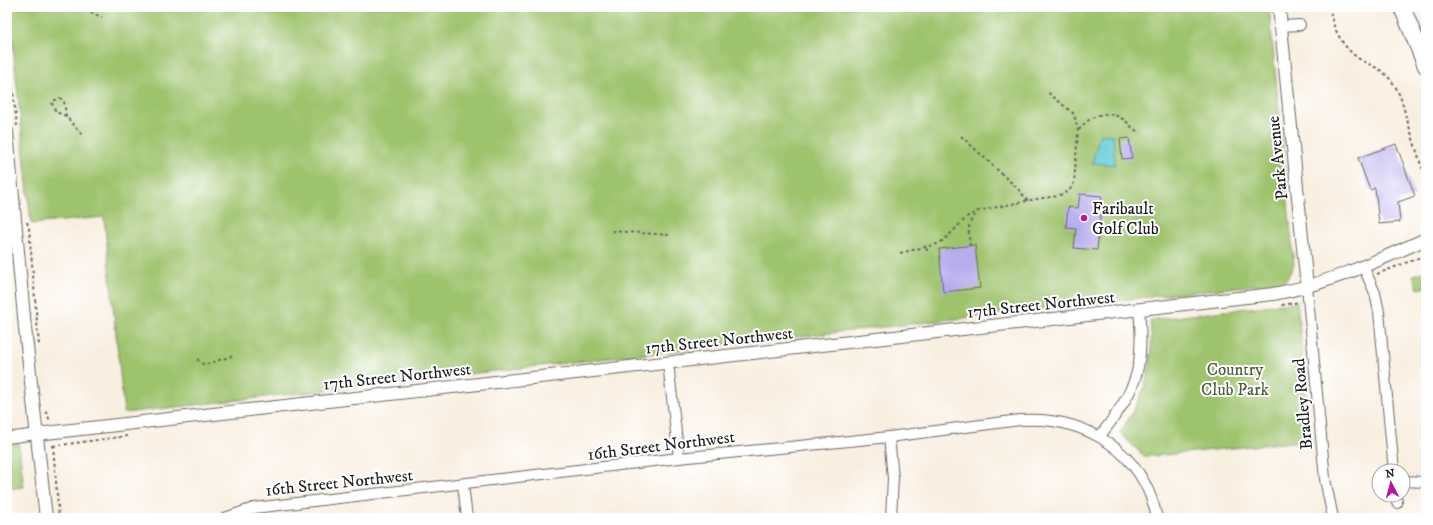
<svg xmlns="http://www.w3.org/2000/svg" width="1433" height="525" font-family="'IM FELL DW Pica',serif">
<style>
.green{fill:#9ec36d;stroke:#5d7044}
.water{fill:#5dc9d3;stroke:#3c7278}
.building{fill:#b7aded}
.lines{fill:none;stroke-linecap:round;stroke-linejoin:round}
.minor-casing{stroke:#696661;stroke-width:12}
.tertiary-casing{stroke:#696661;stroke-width:14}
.trunk-casing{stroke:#696661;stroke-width:18}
.path{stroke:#696661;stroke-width:2;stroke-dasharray:3 3;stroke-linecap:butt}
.minor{stroke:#fff;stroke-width:10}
.tertiary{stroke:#fff;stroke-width:12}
.trunk{stroke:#fff;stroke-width:16}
.poi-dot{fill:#b5179e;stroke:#fff;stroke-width:1.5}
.labels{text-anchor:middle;stroke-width:4;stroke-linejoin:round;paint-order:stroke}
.street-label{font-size:17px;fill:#1c1c1c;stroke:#fff}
.poi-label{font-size:17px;fill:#1c1c1c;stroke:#fff;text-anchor:start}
.park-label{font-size:17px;fill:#505f3c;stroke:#fff}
</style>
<rect width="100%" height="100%" fill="#fff"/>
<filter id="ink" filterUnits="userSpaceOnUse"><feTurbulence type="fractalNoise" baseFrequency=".025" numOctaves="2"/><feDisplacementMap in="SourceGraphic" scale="8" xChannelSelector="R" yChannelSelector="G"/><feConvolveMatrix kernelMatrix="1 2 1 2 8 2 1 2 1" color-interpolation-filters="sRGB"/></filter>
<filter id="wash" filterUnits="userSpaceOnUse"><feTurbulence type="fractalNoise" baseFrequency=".012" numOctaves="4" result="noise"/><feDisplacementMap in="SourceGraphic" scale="16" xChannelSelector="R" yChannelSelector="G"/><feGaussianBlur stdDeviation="0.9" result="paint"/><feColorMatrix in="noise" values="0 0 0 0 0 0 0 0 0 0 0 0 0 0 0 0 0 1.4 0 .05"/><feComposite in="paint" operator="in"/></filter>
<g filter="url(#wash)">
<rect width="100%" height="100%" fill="#f9efe1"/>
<g class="green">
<path d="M9,7H1269L1294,265L1287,279L1282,282L124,413L104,217L31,224Z"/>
<path d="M1426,271V287L1418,289L1413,275Z"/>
<path d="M1297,302L1311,440L1145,457L1120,433C1146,391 1155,370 1150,320Z"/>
<path d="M18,440L24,487L7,489V442Z"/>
</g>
<path class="water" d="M1100,134L1113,135L1115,165L1092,163Z"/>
<g id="blocks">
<g class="building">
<path d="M1129,138L1132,158L1122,159L1120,139Z"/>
<path d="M1396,144L1415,196L1398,202L1400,222L1379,224L1375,188L1370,190L1358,158Z"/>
<path d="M1080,194L1102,196L1097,250L1074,248L1076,228L1066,227L1068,207L1078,208Z"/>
<path d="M975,245L980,288L943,292L939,249Z"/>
</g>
</g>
</g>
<g filter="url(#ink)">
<use href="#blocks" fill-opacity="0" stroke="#696661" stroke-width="1"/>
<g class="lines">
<g class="minor-casing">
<g id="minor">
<path d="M1281,26L1300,25"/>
<path d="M1363,266L1375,293L1379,312L1394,471"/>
<path d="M1307,287L1325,479L1333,518"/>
<path d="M668,363L679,458"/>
<path d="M1100,436C1136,390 1145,369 1139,310"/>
<path d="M889,437L893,478L891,518"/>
<path d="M7,438L37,434"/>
<path d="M1403,481L1426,482"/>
<path d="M463,485L467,518"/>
<path d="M1396,495L1397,503"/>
<path d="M225,518L254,508L679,458L889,437L1020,420C1086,416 1143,451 1157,518"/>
</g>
</g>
<g class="tertiary-casing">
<g id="tertiary">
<path d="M1279,7L1307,287"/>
<path d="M7,132L25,328L46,518"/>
<path d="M37,434L1273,294C1327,285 1376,261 1426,239"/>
</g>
</g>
<g class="trunk-casing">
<path id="trunk" d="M1402,7L1426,66"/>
</g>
<g class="path">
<path d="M1330,7C1331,27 1344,50 1361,60C1375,68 1382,68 1393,83C1400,93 1403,105 1406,117C1413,137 1418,158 1426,178"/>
<path d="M79,8L102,17"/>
<path d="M67,10L83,7"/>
<path d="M7,40L17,126"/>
<path d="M66,116L56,112L52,104L53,101L60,98L64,101L66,116L84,137"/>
<path d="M1079,130C1088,117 1105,109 1121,118C1129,122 1132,130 1141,133"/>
<path d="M961,136L1018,189L1028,201"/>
<path d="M27,222L29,228L39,345"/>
<path d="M612,231L671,235"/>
<path d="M970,246C969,234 966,223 976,214"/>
<path d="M926,248L928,252"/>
<path d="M900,253L937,244L944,240L968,216L978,211L1036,199L1058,196L1069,191L1074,183L1078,131L1074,114L1046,91"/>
<path d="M1377,274L1426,255"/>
<path d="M1282,305L1300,302"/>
<path d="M197,359L204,365L232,356"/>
<path d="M46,411L50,421"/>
<path d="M53,445L59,518"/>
<path d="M53,446L127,436"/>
</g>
<use href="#minor" class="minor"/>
<use href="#tertiary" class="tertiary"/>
<use href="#trunk" class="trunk"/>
</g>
</g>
<circle class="poi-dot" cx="1084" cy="218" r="4"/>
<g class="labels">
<g class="street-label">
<text transform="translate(1277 158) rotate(-96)" y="6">Park Avenue</text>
<text transform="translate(1041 304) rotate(-6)" y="6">17th Street Northwest</text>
<text transform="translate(719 340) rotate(-6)" y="6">17th Street Northwest</text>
<text transform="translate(397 376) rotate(-6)" y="6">17th Street Northwest</text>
<text transform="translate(1302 404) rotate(-95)" y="6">Bradley Road</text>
<text transform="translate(661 445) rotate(-7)" y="6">16th Street Northwest</text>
<text transform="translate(339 482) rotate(-6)" y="6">16th Street Northwest</text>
</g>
<g class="poi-label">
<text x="1092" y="214">Faribault<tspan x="1092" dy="20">Golf Club</tspan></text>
</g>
<g class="park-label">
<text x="1235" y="375">Country<tspan x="1235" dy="20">Club Park</tspan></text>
</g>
</g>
<rect width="1433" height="525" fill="none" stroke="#fff" stroke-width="24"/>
<g transform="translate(1391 483) rotate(354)"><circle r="19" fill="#ffffff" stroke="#a4a4a4"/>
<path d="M0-3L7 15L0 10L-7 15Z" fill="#b5179e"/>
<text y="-6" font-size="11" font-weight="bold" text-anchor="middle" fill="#1c1c1c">N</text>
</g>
</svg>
